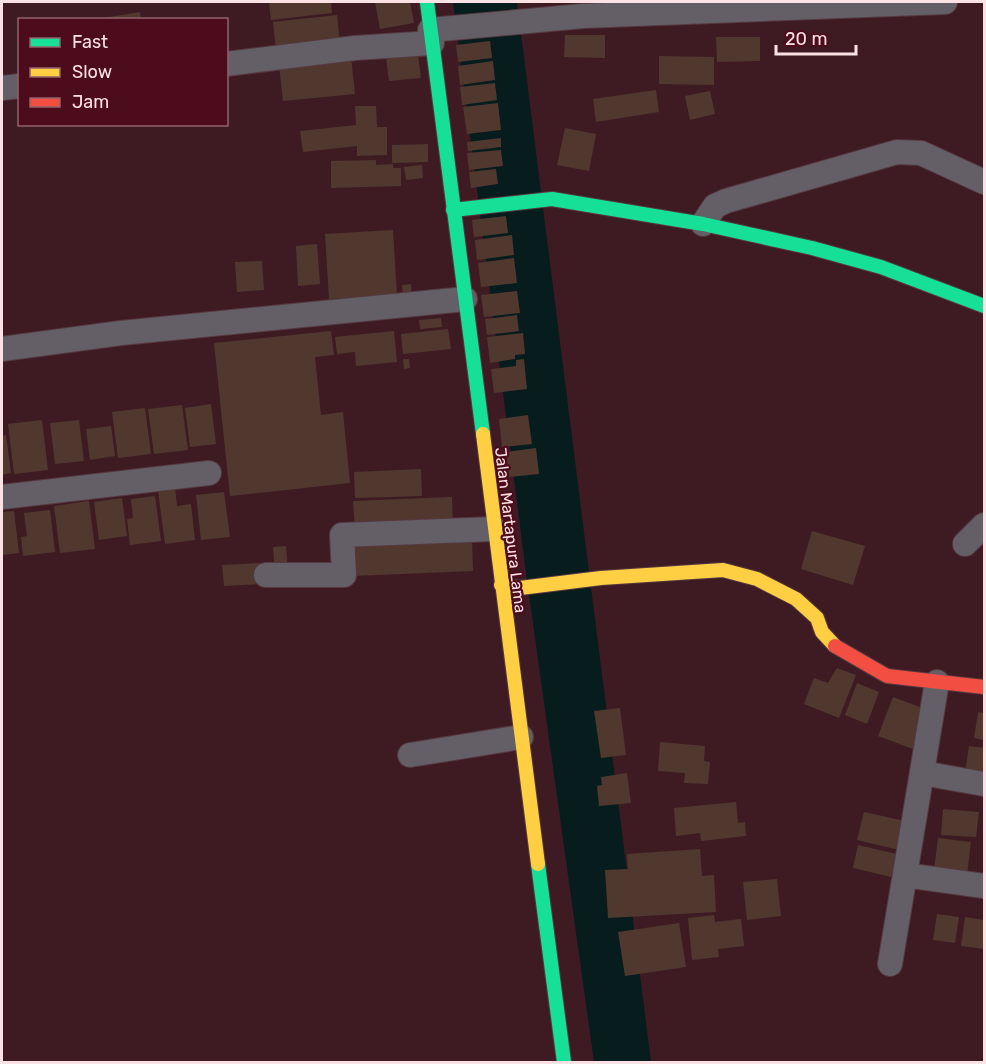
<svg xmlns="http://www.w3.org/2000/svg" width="986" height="1064" font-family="Rubik,sans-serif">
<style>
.water{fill:#061c1d}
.building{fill:#50382e}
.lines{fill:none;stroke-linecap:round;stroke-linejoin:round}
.street-casing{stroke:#563940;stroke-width:26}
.fast-casing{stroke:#563940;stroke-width:16}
.slow-casing{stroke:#563940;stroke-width:16}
.jam-casing{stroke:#563940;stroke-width:16}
.street{stroke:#645f67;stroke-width:24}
.fast{stroke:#16e098;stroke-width:14}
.slow{stroke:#ffcf43;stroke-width:14}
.jam{stroke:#f24e42;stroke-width:14}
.labels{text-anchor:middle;stroke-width:4.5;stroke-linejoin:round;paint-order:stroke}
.street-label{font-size:16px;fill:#fce2e4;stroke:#4d0c1b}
</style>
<rect width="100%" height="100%" fill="#3e1b23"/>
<path class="water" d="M453,2H517L651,1062H594L526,573Z"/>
<g class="building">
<path d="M269,2H331L332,13L271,20Z"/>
<path d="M375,2H410L414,23L380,29Z"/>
<path d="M140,12L141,20H103V18Z"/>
<path d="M337,15L340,43L276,50L273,22Z"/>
<path d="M565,35H605V58L564,57Z"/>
<path d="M716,37H760V61L717,62Z"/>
<path d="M490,41L492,58L458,62L456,45Z"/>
<path d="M418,55L421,78L389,81L386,58Z"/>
<path d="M659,56L714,57V85L659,84Z"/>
<path d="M351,57L355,94L283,101L279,65Z"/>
<path d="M493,61L495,80L460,85L458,66Z"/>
<path d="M495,83L497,100L462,105L460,87Z"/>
<path d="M656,90L659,112L596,122L593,99Z"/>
<path d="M710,91L715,114L690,120L685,96Z"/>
<path d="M498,103L501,130L467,134L463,107Z"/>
<path d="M355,106H376L377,127H387V155L357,156V146L303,152L300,131L356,125Z"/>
<path d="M565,128L596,134L589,171L557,165Z"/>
<path d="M501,138V147L468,151L467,142Z"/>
<path d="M428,144V162L392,163V145Z"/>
<path d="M501,150L503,166L469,170L467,153Z"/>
<path d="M376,160V165L393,164V168H401V186L331,188V161Z"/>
<path d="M422,165L423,178L406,180L404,167Z"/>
<path d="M496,169L498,184L471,188L469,172Z"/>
<path d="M506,216L508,233L474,237L472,220Z"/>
<path d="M393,230L397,295L329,299L325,234Z"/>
<path d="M512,235L514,255L477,260L475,240Z"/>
<path d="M317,244L320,284L298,286L296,246Z"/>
<path d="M514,258L517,283L481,287L478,263Z"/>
<path d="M262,261L264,290L237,292L235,262Z"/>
<path d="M411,284L412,295L403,296L402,285Z"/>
<path d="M517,291L520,313L484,317L481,295Z"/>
<path d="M517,315L519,331L487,335L485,319Z"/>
<path d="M441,318L442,327L420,329L419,320Z"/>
<path d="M448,329L451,349L403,354L401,334Z"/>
<path d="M331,331L334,355L315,357L321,415L343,412L350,483L230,496L214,343Z"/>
<path d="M394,331L397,362L356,366L355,352L337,354L335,337Z"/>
<path d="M523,333L525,354L515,355V359L490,363L487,337Z"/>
<path d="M403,359H409L410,368L404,369Z"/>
<path d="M524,359L527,389L494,393L491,369L516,366V360Z"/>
<path d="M211,404L216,444L190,447L185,408Z"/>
<path d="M182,405L188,450L154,454L148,409Z"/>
<path d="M145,408L151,454L118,458L112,412Z"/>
<path d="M528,415L532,444L502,447L499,419Z"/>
<path d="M42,420L48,470L14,474L8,424Z"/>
<path d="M79,420L84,461L55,464L50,423Z"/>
<path d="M111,426L115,456L90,460L86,429Z"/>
<path d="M6,435L11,473L2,475V436Z"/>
<path d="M536,448L539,474L509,477L506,452Z"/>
<path d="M421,469L422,496L355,498L354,472Z"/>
<path d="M175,488L177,506L191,504L195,540L165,544L158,491Z"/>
<path d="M224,492L230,537L201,540L196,495Z"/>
<path d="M155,496L161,541L130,545L127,519L133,518L131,499Z"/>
<path d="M452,497L453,527L355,530L353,501Z"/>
<path d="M122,498L127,536L99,540L94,502Z"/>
<path d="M89,501L95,549L60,553L54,506Z"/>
<path d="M50,510L55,552L23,556L21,537L27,536L24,513Z"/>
<path d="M14,511L19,553L2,555V512Z"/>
<path d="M812,531L865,546L853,585L801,569Z"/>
<path d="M472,536L473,571L354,576L353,540Z"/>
<path d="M286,546L288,570L275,571L273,547Z"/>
<path d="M261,563L262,584L224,586L222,565Z"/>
<path d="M837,668L856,675L839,718L804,704L814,678L828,683Z"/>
<path d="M857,683L879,692L867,724L845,715Z"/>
<path d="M893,697L928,710L913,749L878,736Z"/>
<path d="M620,708L626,755L601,758L594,711Z"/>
<path d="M978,712L984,713V740L974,738Z"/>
<path d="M660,742L705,746L704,761L710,762L708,784L684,783L685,773L658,771Z"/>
<path d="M969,746L984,748V776L965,774Z"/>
<path d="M627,773L631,803L599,806L597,786L602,785L601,777Z"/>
<path d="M736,802L738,823L745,822L746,836L701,841L700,833L676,836L674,808Z"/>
<path d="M943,809L979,812L976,837L941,835Z"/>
<path d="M864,812L905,821L899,850L857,840Z"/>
<path d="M938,838L971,842L967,875L934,870Z"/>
<path d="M858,845L897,854L891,877L853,868Z"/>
<path d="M700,849L702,876L714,875L716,912L608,918L605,870L628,869L627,854Z"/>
<path d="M777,879L781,916L747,920L743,882Z"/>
<path d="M937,914L959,917L955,943L933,940Z"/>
<path d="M714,915L715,922L741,919L744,946L718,949L719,957L692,960L688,918Z"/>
<path d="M965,917L984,920V949L961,946Z"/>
<path d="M679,923L686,967L625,976L618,932Z"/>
</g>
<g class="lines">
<g class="street-casing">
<g id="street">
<path d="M430,30L583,16L945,2"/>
<path d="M226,64L355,48L432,43"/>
<path d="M2,88L20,86"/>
<path d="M703,224L715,206L726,201L897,152L921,153L984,182"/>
<path d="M2,349L121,333L465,299"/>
<path d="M2,497L209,473"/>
<path d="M965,544L984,525"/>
<path d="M266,575H344L342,535L494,529"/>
<path d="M410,755L521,737"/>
<path d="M922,773L984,784"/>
<path d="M905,875L984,886"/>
<path d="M890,964L937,682"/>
</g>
</g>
<g class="fast-casing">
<g id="fast">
<path d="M427,2L483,434"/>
<path d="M453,210L552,199L703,224L812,248L881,267L984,306"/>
<path d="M538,864L564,1062"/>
</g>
</g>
<g class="slow-casing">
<g id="slow">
<path d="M483,434L538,864"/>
<path d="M501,585L520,588L601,578L723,570L757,579L796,599L817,618L822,632L835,646"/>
</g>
</g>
<g class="jam-casing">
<path id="jam" d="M835,646L887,676L984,687"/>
</g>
<use href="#street" class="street"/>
<use href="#fast" class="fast"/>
<use href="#slow" class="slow"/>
<use href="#jam" class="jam"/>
</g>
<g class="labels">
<g class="street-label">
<text transform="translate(511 530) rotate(83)" y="6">Jalan Martapura Lama</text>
</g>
</g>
<rect width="986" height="1064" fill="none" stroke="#fce2e4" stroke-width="6"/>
<rect x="18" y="18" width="210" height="108" fill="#4d0c1b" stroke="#93626b" stroke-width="1.5"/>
<rect x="30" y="38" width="30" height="9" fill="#16e098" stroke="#93626b" stroke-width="1.5"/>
<text x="72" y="48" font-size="18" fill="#fce2e4">Fast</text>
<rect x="30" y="68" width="30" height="9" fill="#ffcf43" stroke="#93626b" stroke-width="1.5"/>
<text x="72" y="78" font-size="18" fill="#fce2e4">Slow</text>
<rect x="30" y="98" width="30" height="9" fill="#f24e42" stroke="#93626b" stroke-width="1.5"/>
<text x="72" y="108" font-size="18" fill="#fce2e4">Jam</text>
<path d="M776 45v9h80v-9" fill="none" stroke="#fce2e4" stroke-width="3"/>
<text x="785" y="45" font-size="18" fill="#fce2e4" stroke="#4d0c1b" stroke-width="4.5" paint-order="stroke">20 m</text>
</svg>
